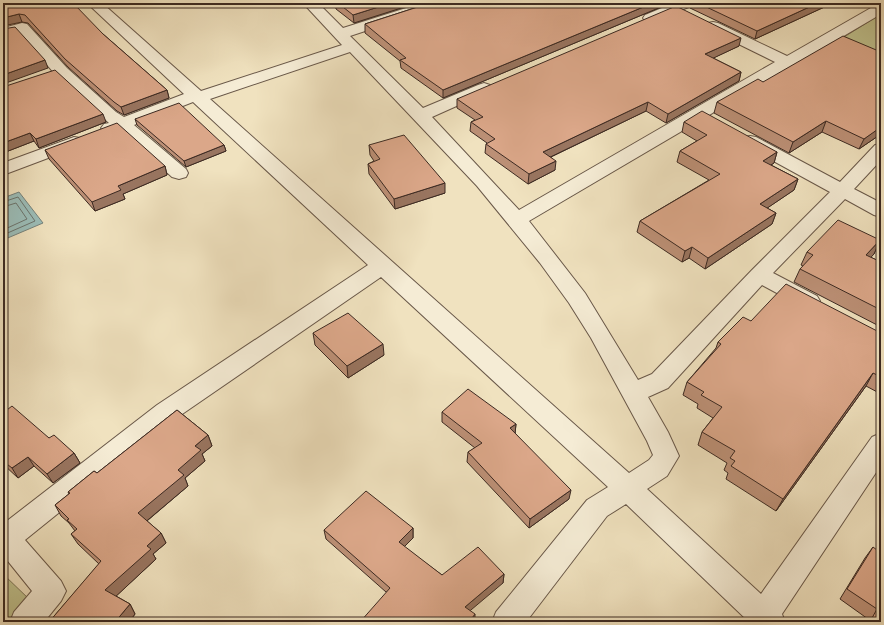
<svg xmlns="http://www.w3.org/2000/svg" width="884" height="625" font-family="'Libre Bodoni',serif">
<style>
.green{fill:#c0c28e;stroke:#7e7658}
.water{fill:#9bbdb8;stroke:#75827c}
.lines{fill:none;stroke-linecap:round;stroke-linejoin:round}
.shore{stroke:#6c746d;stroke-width:1}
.minor-casing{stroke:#695849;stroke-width:2}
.minor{fill:#f5ecd5;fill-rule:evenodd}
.wall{fill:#bc9076;stroke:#3c2a22}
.shaded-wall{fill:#997560;stroke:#3c2a22}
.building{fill:#dba789;stroke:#3c2a22}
</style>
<rect width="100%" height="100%" fill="#f0e2bf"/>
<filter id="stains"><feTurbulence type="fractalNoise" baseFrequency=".005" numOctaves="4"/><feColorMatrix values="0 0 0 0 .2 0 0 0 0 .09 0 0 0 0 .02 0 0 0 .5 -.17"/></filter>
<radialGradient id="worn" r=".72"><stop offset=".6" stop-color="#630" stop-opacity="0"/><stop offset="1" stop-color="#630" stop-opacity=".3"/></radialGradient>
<g class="green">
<path d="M881,14V54L844,37Z"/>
<path d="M3,574L30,600L10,622H3Z"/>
</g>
<path class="water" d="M19,192L43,223L3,240V198Z"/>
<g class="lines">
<g class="shore">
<path d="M3,202L18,197L35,221L3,235"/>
<path d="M3,207L16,203L27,219L3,230"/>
</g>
<g class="minor-casing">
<g id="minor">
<path d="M87,3H102L201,91L342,45L303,3H318L343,28L422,3H443L441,6L350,36L423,108L478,85L484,83L490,85L492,88L490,91L432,117L519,210L775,62L708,29L706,26L708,23L713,22L718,23L787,56L876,5L881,4V14L529,221L585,293L638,380L652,374L752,270L830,192L744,145L741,141L744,137L750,136L756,137L840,182L875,145L881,144V160L854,189L881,203V217L874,215L845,199L773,273L817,296L820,301L817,306L809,309L801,306L762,285L668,388L648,397L668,432L679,456L667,476L647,489L761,594L872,437L881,433V465L782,614L785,622H749L626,504L607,516L526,622H492L496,612L587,500L608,487L381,277L175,419L25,540L61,581L66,591L61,601L44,622H10L14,612L32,591L3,555V524L157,405L368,265L193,102L134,125L186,169L188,173L186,177L179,179L172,177L120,130L110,133L104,132L101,128L104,124L109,123L55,74L19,33L3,37V28L22,23L27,24L67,68L116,112L124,117L184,94ZM350,52L477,186L540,263L569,303L591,338L647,441L653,455L649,460L629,473L210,99Z"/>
<path d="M674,3H693L691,6L655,21L650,22L645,21L643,18L645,15Z"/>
<path d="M74,137L80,138L83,142L80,146L3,175V163Z"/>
</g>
</g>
<use href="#minor" class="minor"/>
</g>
<g class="wall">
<path d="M3,3L103,34L167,90L169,98L124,115L117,111L68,67L28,23L22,22Z"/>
<path d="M335,3H417L354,23L336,9Z"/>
<path d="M430,3H662L661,7L443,98L401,68L400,61L365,33V24Z"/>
<path d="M691,3H833L755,39L690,8Z"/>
<path d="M739,46L713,58L741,72L739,81L666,123L646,111L551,157L555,170L528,184L485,153L486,144L487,143L470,131L471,122L475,120L457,108V99Z"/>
<path d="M763,82L881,134L859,149L822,132L789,153L714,113L717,102Z"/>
<path d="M3,87L106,122L39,148L34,141L3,153Z"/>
<path d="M135,119L224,145L226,151L186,167L137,125Z"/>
<path d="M684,122L777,152L774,163L771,165L798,179L794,190L767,208L776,213L772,224L705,269L689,258L682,262L637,232L640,221L709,180L677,162L680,151L697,141L682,132Z"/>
<path d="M369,145L445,193L395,209L369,174L368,164L374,161L370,155Z"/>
<path d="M45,150L165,166L167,175L123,194L125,199L95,211L49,159Z"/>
<path d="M880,240L874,254L870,257L881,262V327L794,282L800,269L803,266L801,265L807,252Z"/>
<path d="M751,321L881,333V394L866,386L776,511L726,479L728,473L724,470L727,463L698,445L702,432L713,418L697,408L698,404L683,395L687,382L716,348L718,342Z"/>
<path d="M313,333L384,355L348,378L315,345Z"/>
<path d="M177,410L208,435L212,446L202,454L205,461L185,478L188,486L147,521L161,533L166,543L153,554L156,559L116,596L130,604L135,614L129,622H49L99,564L78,544L71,534L75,531L69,523L61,516L55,505L69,494L68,492L94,471L97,473Z"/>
<path d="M442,412L516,424L515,433L569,499L529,528L467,462L468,452L475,448L442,422Z"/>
<path d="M3,413L49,438L74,453L80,463L53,483L34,466L18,478L3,464Z"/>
<path d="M413,528V538L404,547L442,575L504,574L503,583L386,592L326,539L324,530Z"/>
<path d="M873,547L881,622H867L868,619L840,599L865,558Z"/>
</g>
<g class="shaded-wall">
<path d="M391,3H417L354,23L353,15Z"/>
<path d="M653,3H662L661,7L443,98V90Z"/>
<path d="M818,3H833L755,39L757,31Z"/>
<path d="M19,14L22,22L3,26V18Z"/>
<path d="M741,38L739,46L703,63L705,54Z"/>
<path d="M45,60L48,68L3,84V75Z"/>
<path d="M741,72L739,81L666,123L668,114Z"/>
<path d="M167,90L169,98L124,115L121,107Z"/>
<path d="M648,102L646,111L542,161L543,152Z"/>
<path d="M103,114L106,122L39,148L36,139Z"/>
<path d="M826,121L822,132L789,153L793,142Z"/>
<path d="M881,126V134L859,149L864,139Z"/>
<path d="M30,133L34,141L3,153V143Z"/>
<path d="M224,145L226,151L186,167L184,161Z"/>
<path d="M777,152L774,163L760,172L763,161Z"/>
<path d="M556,161L555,170L528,184L529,174Z"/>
<path d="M165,166L167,175L123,194L125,199L95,211L92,202L118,186Z"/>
<path d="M798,179L794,190L757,215L760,204Z"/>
<path d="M445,183V193L395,209L394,199Z"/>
<path d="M776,213L772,224L705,269L708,258Z"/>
<path d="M880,240L874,254L860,269L866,255Z"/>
<path d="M692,247L689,258L682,262L685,251Z"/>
<path d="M383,344L384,355L348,378L347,366Z"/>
<path d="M873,373L866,386L776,511L783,499Z"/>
<path d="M516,424L515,434L510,428Z"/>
<path d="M208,435L212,446L202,454L205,461L185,478L188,486L143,524L138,513L178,470L195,446Z"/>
<path d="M74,453L80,463L53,483L47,474Z"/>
<path d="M28,457L34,466L18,478L12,468Z"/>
<path d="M571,490L569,499L529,528L530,519Z"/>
<path d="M413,528V538L399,552V542Z"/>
<path d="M161,533L166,543L153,554L156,559L112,600L105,590L147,546Z"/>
<path d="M504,574L503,583L465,615V607Z"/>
<path d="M130,604L135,614L129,622H115Z"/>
<path d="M475,614V622H469Z"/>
</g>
<g class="building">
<path d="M3,3H73L103,34L167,90L121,107L114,102L65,59L25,15L19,14L3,18Z"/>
<path d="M338,3H391L353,15Z"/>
<path d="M430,3H653L443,90L400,60L406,58L365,24Z"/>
<path d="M698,3H818L757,31Z"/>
<path d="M676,6L741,38L705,54L741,72L668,114L648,102L543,152L556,161L529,174L486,144L495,139L471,122L483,117L457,99Z"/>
<path d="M15,27L45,60L3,75V29Z"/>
<path d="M843,36L881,52V127L864,139L826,121L793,142L717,102L758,79L763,82Z"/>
<path d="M55,70L103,114L36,139L30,133L3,143V87Z"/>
<path d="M179,103L224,145L184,161L135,119Z"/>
<path d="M702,111L777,152L763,161L798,179L760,204L776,213L708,258L692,247L685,251L640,221L720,174L680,151L707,135L684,122Z"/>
<path d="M117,123L165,166L118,186L121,190L92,202L45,150Z"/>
<path d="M404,135L445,183L394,199L368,164L380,159L369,145Z"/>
<path d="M838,220L880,240L866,255L881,262V310L800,269L813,255L807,252Z"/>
<path d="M786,284L881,333V377L873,373L783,499L731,466L735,461L730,458L735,451L702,432L722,407L701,395L704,392L687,382L721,344L718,342L743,317L751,321Z"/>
<path d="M348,313L383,344L347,366L313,333Z"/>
<path d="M468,389L516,424L510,428L571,490L530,519L468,452L482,443L442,412Z"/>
<path d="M12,406L49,438L54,435L74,453L47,474L28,457L12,468L3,461V413Z"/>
<path d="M177,410L208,435L195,446L201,450L178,470L184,475L138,513L161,533L147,546L151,549L105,590L130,604L115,622H49L101,561L71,534L77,529L67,520L69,519L55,505L70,493L68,492L94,471L97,473Z"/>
<path d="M366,491L413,528L399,542L442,575L478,547L504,574L465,607L475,614L469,622H360L390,588L324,530Z"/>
<path d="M873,547L881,553V622H878L872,618L877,609L847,589Z"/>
</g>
<rect width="884" height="625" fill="none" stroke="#f0e2bf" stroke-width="16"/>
<rect x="4" y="4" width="876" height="617" fill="none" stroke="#3c2a22" stroke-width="2"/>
<rect x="8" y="8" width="868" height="609" fill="none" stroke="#3c2a22"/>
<rect width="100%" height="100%" filter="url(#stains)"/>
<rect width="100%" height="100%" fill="url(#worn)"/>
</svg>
